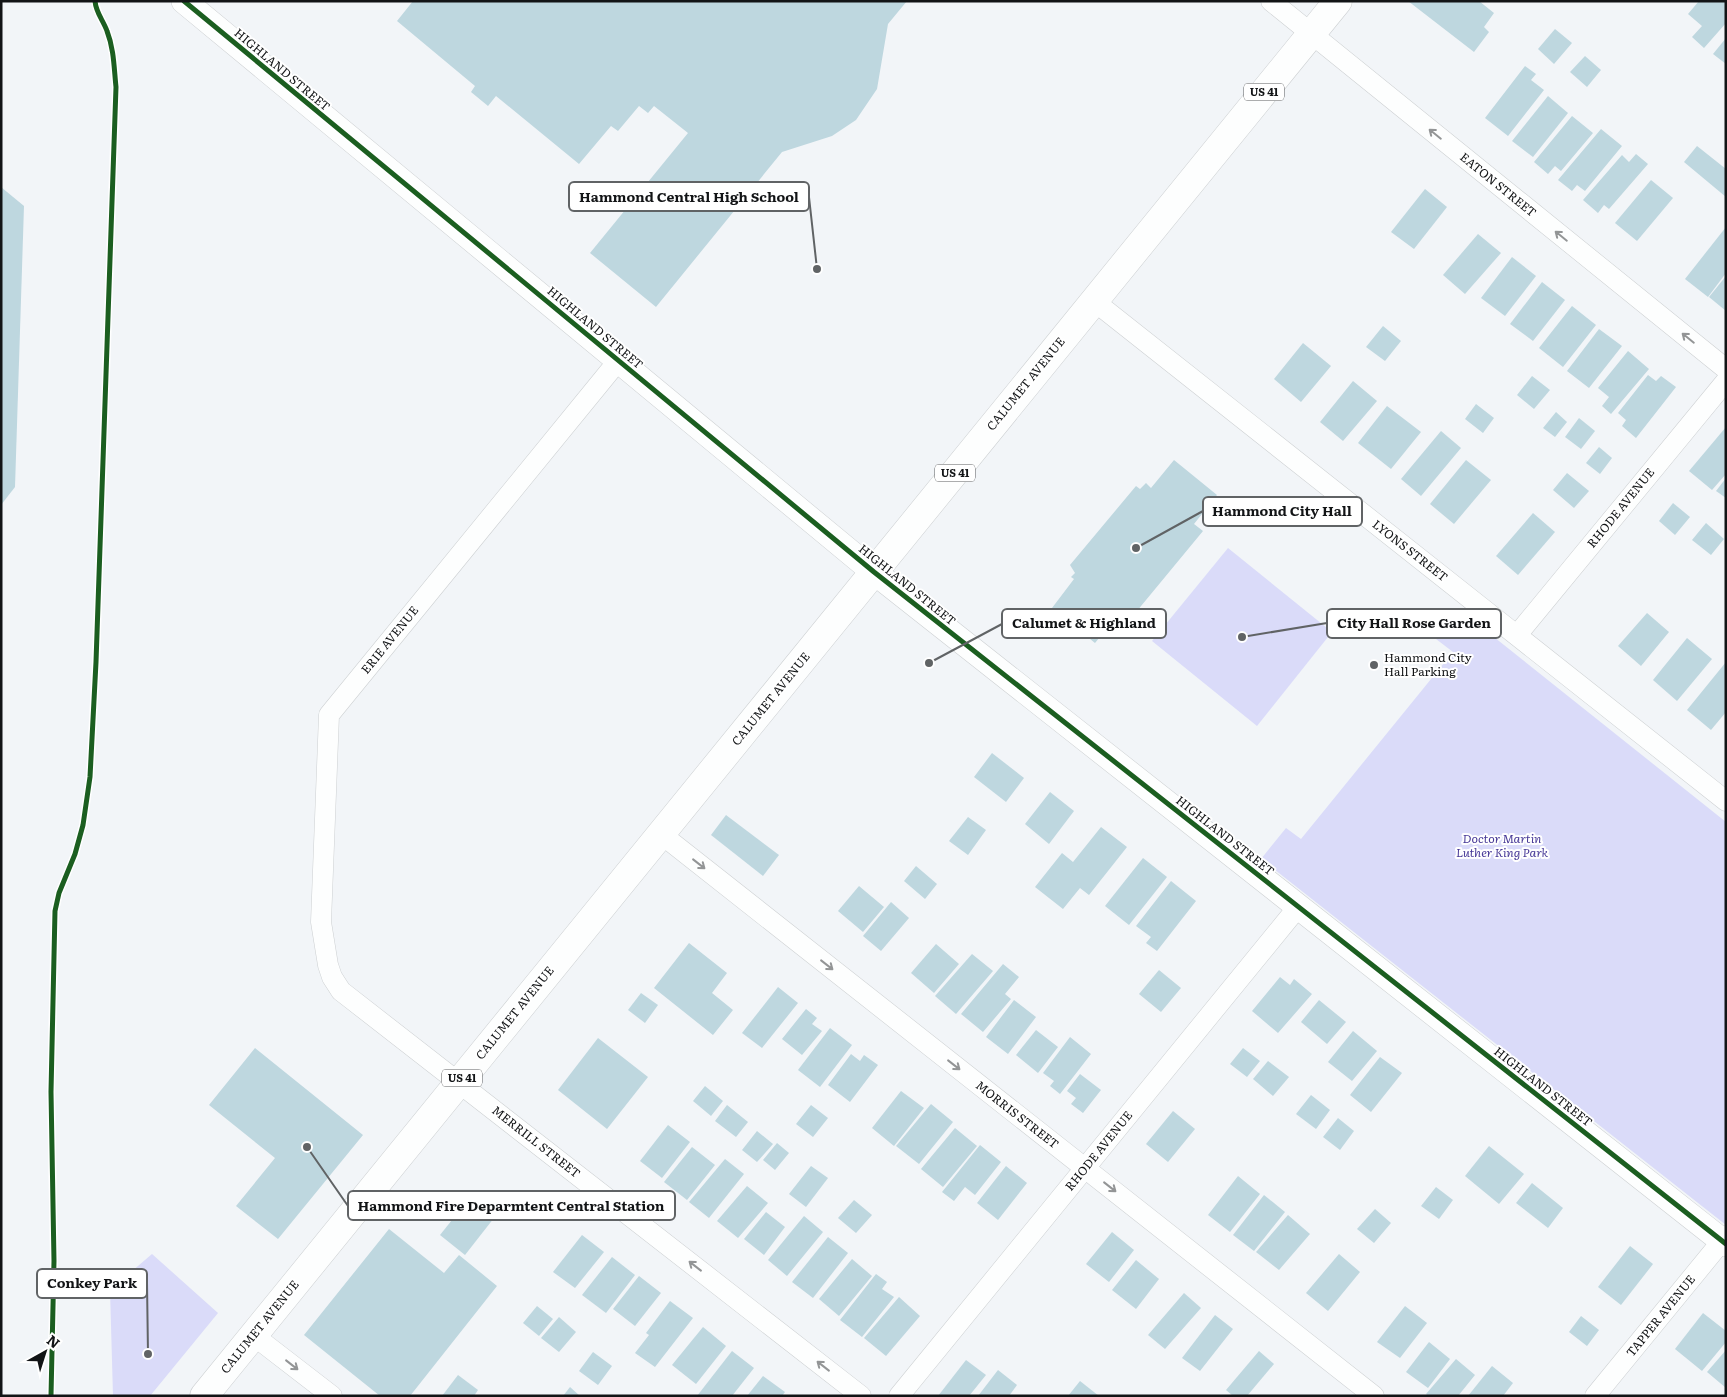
<svg xmlns="http://www.w3.org/2000/svg" width="1727" height="1397" font-family="Literata,serif">
<style>
.green{fill:#dadbf9}
.building{fill:#bed7df}
.lines{fill:none;stroke-linecap:round;stroke-linejoin:round}
.minor-casing{stroke:#cdd0d2;stroke-width:21}
.tertiary-casing{stroke:#cdd0d2;stroke-width:26}
.primary-casing{stroke:#cdd0d2;stroke-width:29}
.minor{stroke:#fdfefe;stroke-width:20}
.tertiary{stroke:#fdfefe;stroke-width:25}
.primary{stroke:#fdfefe;stroke-width:28}
.cycleway-casing{stroke:#fff;stroke-width:8}
.cycleway{stroke:#1b5e20;stroke-width:5}
.oneway{stroke:#939596}
.poi-dot{fill:#606365;stroke:#fff;stroke-width:2}
.labels{text-anchor:middle;stroke-width:4;stroke-linejoin:round;paint-order:stroke}
.shield{fill:#fff;stroke:#595a5c;stroke-width:1}
.shield-label{font-size:11px;font-weight:bold;fill:#121416}
.street-label{font-size:12px;fill:#121416;stroke:#fff}
.poi-label{font-size:12px;fill:#121416;stroke:#fff;text-anchor:start}
.park-label{font-size:12px;font-style:italic;fill:#473997;stroke:#fff}
.leader{fill:none;stroke:#606365;stroke-width:2}
.callout-dot{fill:#606365;stroke:#fff;stroke-width:2}
.callout{fill:#fff;stroke:#606365;stroke-width:2}
.callout-label{font-size:14px;text-anchor:middle;font-weight:bold;fill:#121416}
</style>
<rect width="100%" height="100%" fill="#f2f5f8"/>
<g class="green">
<path d="M1228,548L1332,632L1257,726L1152,641Z"/>
<path d="M1460,610L1726,822V1225L1261,859L1286,828L1301,839L1453,652L1436,639Z"/>
<path d="M152,1254L218,1313L150,1396H113L110,1290Z"/>
</g>
<g class="building">
<path d="M413,1H907L888,24L877,89L856,120L832,136L782,152L656,307L590,253L688,133L654,106L648,113L639,106L618,131L611,126L579,164L496,96L488,106L471,92L475,86L397,21Z"/>
<path d="M1408,1H1479L1494,13L1484,27L1489,32L1474,52Z"/>
<path d="M1699,1H1726V23L1704,48L1692,37L1702,26L1688,14Z"/>
<path d="M1555,29L1572,43L1554,64L1538,49Z"/>
<path d="M1726,38V64L1713,54Z"/>
<path d="M1585,56L1601,70L1587,87L1570,72Z"/>
<path d="M1525,66L1536,74L1531,80L1544,90L1508,136L1485,118Z"/>
<path d="M1548,96L1568,113L1533,157L1512,141Z"/>
<path d="M1572,116L1593,133L1561,171L1555,166L1548,174L1534,162Z"/>
<path d="M1601,129L1622,146L1585,191L1577,185L1572,191L1558,180Z"/>
<path d="M1697,146L1726,169V197L1684,162Z"/>
<path d="M1636,154L1648,164L1609,209L1604,205L1598,213L1583,200L1622,155L1629,162Z"/>
<path d="M1651,180L1673,198L1637,241L1615,223Z"/>
<path d="M1,187L24,206L15,487L1,505Z"/>
<path d="M1425,189L1447,207L1414,249L1391,232Z"/>
<path d="M1726,227V273L1708,297L1685,279Z"/>
<path d="M1478,234L1501,253L1465,294L1443,275Z"/>
<path d="M1512,257L1536,276L1505,316L1481,298Z"/>
<path d="M1726,276V311L1709,297Z"/>
<path d="M1542,282L1565,300L1533,341L1510,324Z"/>
<path d="M1572,306L1596,325L1563,367L1539,348Z"/>
<path d="M1383,326L1401,341L1385,361L1366,347Z"/>
<path d="M1599,329L1622,346L1589,388L1567,371Z"/>
<path d="M1303,343L1331,366L1301,402L1274,379Z"/>
<path d="M1628,351L1649,369L1611,414L1602,406L1609,397L1598,388Z"/>
<path d="M1648,375L1656,381L1661,376L1676,387L1636,438L1622,426L1626,420L1618,413Z"/>
<path d="M1532,376L1550,390L1534,409L1517,395Z"/>
<path d="M1353,381L1377,401L1343,441L1320,422Z"/>
<path d="M1476,404L1494,418L1483,433L1465,419Z"/>
<path d="M1387,406L1421,432L1391,469L1358,443Z"/>
<path d="M1556,412L1567,422L1555,437L1543,428Z"/>
<path d="M1579,418L1595,431L1581,449L1565,437Z"/>
<path d="M1726,427V474L1712,490L1689,471Z"/>
<path d="M1441,431L1461,448L1421,496L1401,479Z"/>
<path d="M1599,447L1612,458L1600,474L1586,463Z"/>
<path d="M1174,460L1217,495L1194,524L1203,531L1127,623L1117,616L1095,643L1052,608L1074,579L1071,577L1075,573L1070,565L1136,486L1140,489L1146,483L1151,488Z"/>
<path d="M1466,460L1491,480L1454,524L1430,504Z"/>
<path d="M1567,473L1589,491L1574,508L1553,490Z"/>
<path d="M1726,478V498L1716,491Z"/>
<path d="M1673,503L1690,517L1675,535L1659,521Z"/>
<path d="M1533,513L1555,532L1518,575L1496,556Z"/>
<path d="M1706,523L1724,539L1711,555L1692,540Z"/>
<path d="M1647,613L1669,632L1641,666L1618,646Z"/>
<path d="M1687,638L1712,659L1677,701L1653,680Z"/>
<path d="M1726,662V712L1711,730L1687,710Z"/>
<path d="M992,753L1024,778L1006,802L974,777Z"/>
<path d="M1050,792L1074,811L1049,844L1025,824Z"/>
<path d="M726,815L779,855L763,876L711,835Z"/>
<path d="M968,817L986,830L968,855L949,841Z"/>
<path d="M1101,827L1127,847L1089,895L1080,888L1063,909L1035,887L1062,853L1073,862Z"/>
<path d="M1143,858L1167,877L1129,925L1105,906Z"/>
<path d="M916,866L937,884L925,899L904,881Z"/>
<path d="M1171,881L1196,901L1157,951L1146,943L1151,937L1136,926Z"/>
<path d="M859,886L884,907L863,932L838,911Z"/>
<path d="M891,902L909,918L881,951L863,936Z"/>
<path d="M689,943L727,973L712,993L733,1010L713,1035L654,988Z"/>
<path d="M936,944L959,964L934,993L911,973Z"/>
<path d="M972,954L993,971L956,1014L935,996Z"/>
<path d="M1003,964L1019,977L1005,994L1011,999L983,1032L961,1014Z"/>
<path d="M1159,970L1181,988L1161,1012L1139,994Z"/>
<path d="M1280,977L1290,985L1294,979L1312,994L1278,1033L1252,1011Z"/>
<path d="M778,987L798,1003L762,1048L742,1033Z"/>
<path d="M641,993L658,1005L645,1023L628,1010Z"/>
<path d="M1014,1000L1036,1017L1008,1054L986,1037Z"/>
<path d="M1319,1000L1346,1022L1327,1044L1301,1022Z"/>
<path d="M806,1009L817,1018L812,1024L822,1031L802,1055L782,1039Z"/>
<path d="M830,1028L852,1045L820,1087L798,1070Z"/>
<path d="M1036,1030L1058,1047L1038,1073L1016,1055Z"/>
<path d="M1353,1031L1377,1051L1352,1081L1328,1062Z"/>
<path d="M1070,1037L1091,1054L1060,1094L1050,1086L1054,1081L1043,1073Z"/>
<path d="M598,1038L648,1077L607,1129L558,1090Z"/>
<path d="M255,1048L363,1135L278,1239L236,1206L275,1158L209,1105Z"/>
<path d="M1243,1048L1260,1061L1247,1077L1230,1064Z"/>
<path d="M851,1054L860,1061L864,1055L878,1065L850,1102L828,1085Z"/>
<path d="M1380,1057L1402,1073L1371,1112L1350,1095Z"/>
<path d="M1268,1061L1289,1077L1273,1096L1253,1079Z"/>
<path d="M1080,1074L1101,1090L1083,1113L1071,1104L1076,1098L1067,1091Z"/>
<path d="M705,1086L723,1101L711,1116L693,1101Z"/>
<path d="M901,1091L924,1108L894,1146L872,1128Z"/>
<path d="M1311,1095L1330,1110L1316,1129L1296,1114Z"/>
<path d="M931,1104L953,1122L919,1164L896,1146Z"/>
<path d="M727,1105L748,1122L736,1137L715,1121Z"/>
<path d="M811,1105L828,1118L813,1137L796,1124Z"/>
<path d="M1173,1111L1195,1129L1168,1162L1146,1144Z"/>
<path d="M1338,1118L1354,1131L1340,1150L1323,1137Z"/>
<path d="M668,1125L690,1142L662,1178L640,1161Z"/>
<path d="M955,1128L977,1146L943,1187L921,1169Z"/>
<path d="M757,1131L773,1144L757,1162L742,1150Z"/>
<path d="M777,1143L789,1153L775,1170L763,1160Z"/>
<path d="M980,1145L1001,1162L975,1195L965,1187L954,1201L942,1192Z"/>
<path d="M1489,1146L1524,1174L1499,1204L1465,1176Z"/>
<path d="M692,1147L715,1165L687,1200L664,1182Z"/>
<path d="M725,1159L744,1174L709,1218L689,1202Z"/>
<path d="M811,1166L828,1178L806,1207L789,1194Z"/>
<path d="M1006,1166L1027,1183L998,1220L977,1203Z"/>
<path d="M1238,1176L1260,1194L1230,1232L1208,1215Z"/>
<path d="M1532,1183L1563,1208L1548,1228L1516,1203Z"/>
<path d="M747,1186L768,1203L738,1238L717,1221Z"/>
<path d="M1436,1187L1453,1200L1439,1219L1421,1206Z"/>
<path d="M476,1190L501,1209L465,1255L440,1235Z"/>
<path d="M1264,1195L1285,1212L1254,1251L1233,1235Z"/>
<path d="M854,1200L872,1215L856,1233L838,1218Z"/>
<path d="M1375,1209L1391,1223L1374,1243L1357,1229Z"/>
<path d="M766,1212L785,1227L764,1255L744,1239Z"/>
<path d="M1288,1215L1310,1234L1279,1270L1256,1252Z"/>
<path d="M804,1216L823,1232L787,1276L768,1260Z"/>
<path d="M389,1229L444,1273L459,1255L497,1286L410,1396H380L304,1335Z"/>
<path d="M1112,1232L1134,1250L1109,1282L1086,1264Z"/>
<path d="M582,1235L604,1252L575,1288L553,1272Z"/>
<path d="M828,1237L848,1253L813,1298L792,1282Z"/>
<path d="M1630,1246L1653,1264L1621,1305L1598,1287Z"/>
<path d="M1339,1254L1360,1272L1328,1311L1306,1293Z"/>
<path d="M612,1257L635,1275L606,1313L582,1295Z"/>
<path d="M852,1259L872,1276L839,1316L819,1299Z"/>
<path d="M1136,1260L1159,1279L1136,1309L1112,1290Z"/>
<path d="M876,1274L887,1282L882,1289L894,1297L862,1337L840,1320Z"/>
<path d="M639,1276L661,1293L635,1326L613,1309Z"/>
<path d="M1184,1293L1201,1308L1165,1349L1148,1335Z"/>
<path d="M899,1297L920,1316L886,1356L864,1338Z"/>
<path d="M670,1301L693,1318L655,1367L635,1353L649,1335L646,1333Z"/>
<path d="M537,1306L553,1319L539,1336L523,1323Z"/>
<path d="M1405,1306L1427,1323L1400,1358L1377,1342Z"/>
<path d="M1703,1313L1726,1331V1342L1702,1371L1675,1349Z"/>
<path d="M1215,1315L1233,1329L1200,1371L1182,1358Z"/>
<path d="M1581,1316L1599,1330L1587,1346L1569,1332Z"/>
<path d="M559,1317L576,1332L559,1352L541,1338Z"/>
<path d="M703,1327L726,1346L696,1384L672,1365Z"/>
<path d="M1429,1342L1450,1359L1428,1388L1406,1372Z"/>
<path d="M1726,1350V1388L1707,1372Z"/>
<path d="M732,1351L754,1368L732,1396H697Z"/>
<path d="M1259,1351L1274,1364L1247,1396H1233L1226,1390Z"/>
<path d="M593,1352L612,1366L598,1385L579,1371Z"/>
<path d="M1456,1359L1475,1375L1458,1396H1428L1426,1394Z"/>
<path d="M966,1360L986,1375L969,1396H938Z"/>
<path d="M1492,1366L1513,1383L1503,1396H1468Z"/>
<path d="M998,1370L1017,1385L1009,1396H978Z"/>
<path d="M458,1375L478,1390L474,1396H442Z"/>
<path d="M763,1376L785,1392L782,1396H747Z"/>
<path d="M1080,1381L1099,1396H1068Z"/>
<path d="M570,1387L580,1396H563Z"/>
</g>
<g class="lines">
<g class="minor-casing">
<g id="minor">
<path d="M1271,1L1726,369"/>
<path d="M1094,301L1726,801"/>
<path d="M618,361L329,715L321,922L328,965L332,977L341,991L861,1396"/>
<path d="M1517,635L1726,381"/>
<path d="M661,834L1374,1396"/>
<path d="M253,1335L332,1396"/>
<path d="M899,1396L1298,907"/>
<path d="M1595,1396L1726,1236"/>
</g>
</g>
<g class="tertiary-casing">
<path id="tertiary" d="M184,1L874,572L1726,1244"/>
</g>
<g class="primary-casing">
<path id="primary" d="M204,1396L1338,1"/>
</g>
<use href="#minor" class="minor"/>
<use href="#tertiary" class="tertiary"/>
<use href="#primary" class="primary"/>
<g class="cycleway-casing">
<g id="cycleway">
<path d="M184,1L874,572L1726,1244"/>
<path d="M51,1396L54,1261L51,1092L55,911L59,893L75,854L83,825L90,777L96,662L116,87C114,68 114,49 107,31C103,20 96,13 95,1"/>
</g>
</g>
<use href="#cycleway" class="cycleway"/>
</g>
<defs><path id="oneway-shaft" d="M-6 0H5M1.5-3L5.5 0L1.5 3" fill="none" stroke-width="1.6" stroke-linecap="round" stroke-linejoin="round" transform="scale(1.25)"/></defs>
<g class="oneway">
<use href="#oneway-shaft" transform="translate(1435 134) rotate(-141)"/>
<use href="#oneway-shaft" transform="translate(1561 236) rotate(-141)"/>
<use href="#oneway-shaft" transform="translate(1688 338) rotate(-141)"/>
<use href="#oneway-shaft" transform="translate(699 864) rotate(38)"/>
<use href="#oneway-shaft" transform="translate(827 965) rotate(38)"/>
<use href="#oneway-shaft" transform="translate(954 1065) rotate(38)"/>
<use href="#oneway-shaft" transform="translate(1110 1187) rotate(38)"/>
<use href="#oneway-shaft" transform="translate(695 1266) rotate(-142)"/>
<use href="#oneway-shaft" transform="translate(292 1365) rotate(38)"/>
<use href="#oneway-shaft" transform="translate(823 1366) rotate(-142)"/>
</g>
<circle class="poi-dot" cx="1374" cy="665" r="5"/>
<g class="labels">
<g class="shield">
<rect x="1244" y="83.5" width="40" height="17" rx="4"/>
<rect x="935" y="464.5" width="40" height="17" rx="4"/>
<rect x="442" y="1069.5" width="40" height="17" rx="4"/>
</g>
<g class="shield-label">
<text x="1264" y="96">US 41</text>
<text x="955" y="477">US 41</text>
<text x="462" y="1082">US 41</text>
</g>
<g class="street-label">
<text transform="translate(282 70) rotate(40)" y="4">HIGHLAND STREET</text>
<text transform="translate(1498 185) rotate(39)" y="4">EATON STREET</text>
<text transform="translate(595 328) rotate(40)" y="4">HIGHLAND STREET</text>
<text transform="translate(1026 384) rotate(-51)" y="4">CALUMET AVENUE</text>
<text transform="translate(1621 508) rotate(-51)" y="4">RHODE AVENUE</text>
<text transform="translate(1410 551) rotate(38)" y="4">LYONS STREET</text>
<text transform="translate(907 585) rotate(39)" y="4">HIGHLAND STREET</text>
<text transform="translate(390 640) rotate(-51)" y="4">ERIE AVENUE</text>
<text transform="translate(771 699) rotate(-51)" y="4">CALUMET AVENUE</text>
<text transform="translate(1225 836) rotate(38)" y="4">HIGHLAND STREET</text>
<text transform="translate(515 1013) rotate(-51)" y="4">CALUMET AVENUE</text>
<text transform="translate(1543 1087) rotate(38)" y="4">HIGHLAND STREET</text>
<text transform="translate(1017 1115) rotate(38)" y="4">MORRIS STREET</text>
<text transform="translate(536 1142) rotate(38)" y="4">MERRILL STREET</text>
<text transform="translate(1099 1151) rotate(-51)" y="4">RHODE AVENUE</text>
<text transform="translate(1661 1316) rotate(-51)" y="4">TAPPER AVENUE</text>
<text transform="translate(260 1327) rotate(-51)" y="4">CALUMET AVENUE</text>
</g>
<g class="poi-label">
<text x="1384" y="662">Hammond City<tspan x="1384" dy="14">Hall Parking</tspan></text>
</g>
<g class="park-label">
<text x="1502" y="843">Doctor Martin<tspan x="1502" dy="14">Luther King Park</tspan></text>
</g>
</g>
<path class="leader" d="M817 269L809 197M1136 548L1203 511M1242 637L1327 623M929 663L1002 624M307 1147L348 1206M148 1354L147 1283"/>
<g class="callout-dot">
<circle cx="817" cy="269" r="5"/>
<circle cx="1136" cy="548" r="5"/>
<circle cx="1242" cy="637" r="5"/>
<circle cx="929" cy="663" r="5"/>
<circle cx="307" cy="1147" r="5"/>
<circle cx="148" cy="1354" r="5"/>
</g>
<g class="callout">
<rect x="569" y="182" width="240" height="29" rx="5"/>
<rect x="1203" y="497" width="159" height="29" rx="5"/>
<rect x="1327" y="609" width="174" height="29" rx="5"/>
<rect x="1002" y="609" width="164" height="29" rx="5"/>
<rect x="348" y="1191" width="327" height="29" rx="5"/>
<rect x="37" y="1269" width="110" height="29" rx="5"/>
</g>
<g class="callout-label">
<text x="689" y="202">Hammond Central High School</text>
<text x="1282" y="516">Hammond City Hall</text>
<text x="1414" y="628">City Hall Rose Garden</text>
<text x="1084" y="628">Calumet &amp; Highland</text>
<text x="511" y="1211">Hammond Fire Deparmtent Central Station</text>
<text x="92" y="1288">Conkey Park</text>
</g>
<rect width="1727" height="1397" fill="none" stroke="#121416" stroke-width="5"/>
<g transform="translate(45 1352) rotate(39)" stroke="#ffffff" stroke-width="4" paint-order="stroke">
<path d="M0-4L9 19L0 12L-9 19Z" fill="#121416"/>
<text y="-8" font-size="14" font-weight="bold" text-anchor="middle" fill="#121416">N</text>
</g>
</svg>
